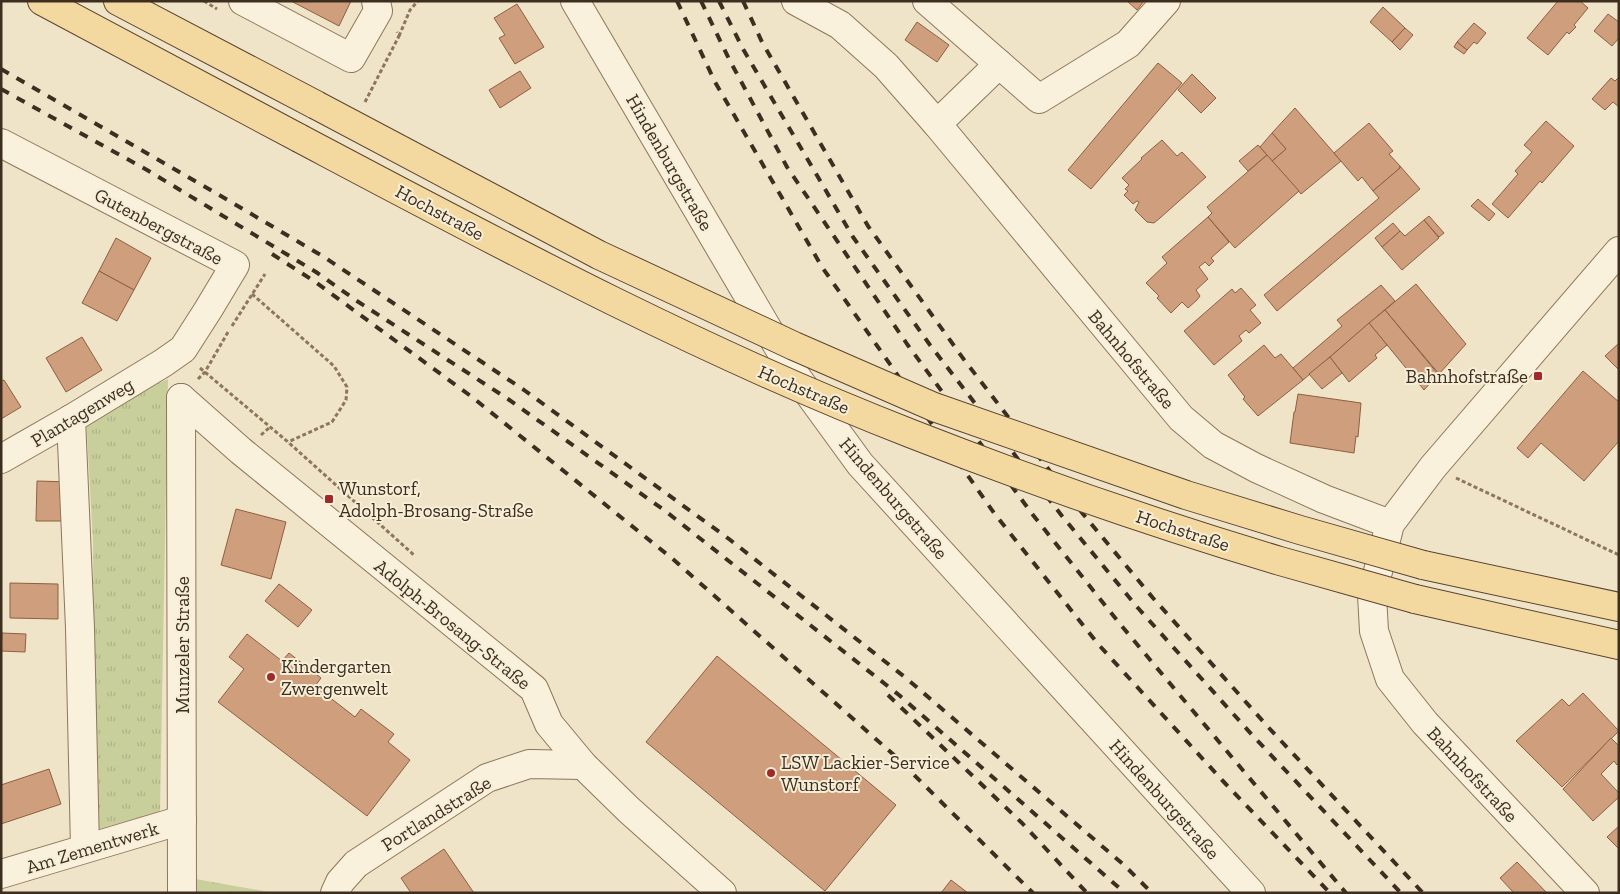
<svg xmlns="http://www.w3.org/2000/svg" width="1620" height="894" font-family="'Zilla Slab',serif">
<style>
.park{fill:url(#park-tufts)}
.building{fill:#cf9f7d;stroke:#8d5f41}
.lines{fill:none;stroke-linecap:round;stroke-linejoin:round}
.minor-casing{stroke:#8d765c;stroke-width:30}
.major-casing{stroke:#5b4430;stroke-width:30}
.path{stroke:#8d765c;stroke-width:3;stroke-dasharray:4 2.5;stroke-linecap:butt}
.minor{stroke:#faf1dc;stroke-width:28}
.major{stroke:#f3d9a0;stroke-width:28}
.rail{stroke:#3d2e20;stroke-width:4;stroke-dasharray:9 9;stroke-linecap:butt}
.major-bridge-casing{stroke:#5b4430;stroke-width:30;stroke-linecap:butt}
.major-bridge{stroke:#f3d9a0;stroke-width:28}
.poi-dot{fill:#9e2a2b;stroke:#f7eed8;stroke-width:2}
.labels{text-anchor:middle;stroke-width:4;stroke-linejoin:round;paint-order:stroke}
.street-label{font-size:19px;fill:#3d2e20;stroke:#f7eed8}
.poi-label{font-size:19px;fill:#3d2e20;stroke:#f7eed8;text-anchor:start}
</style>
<defs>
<pattern id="park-tufts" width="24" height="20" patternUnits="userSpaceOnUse" patternTransform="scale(1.25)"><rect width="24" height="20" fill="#c9cf9b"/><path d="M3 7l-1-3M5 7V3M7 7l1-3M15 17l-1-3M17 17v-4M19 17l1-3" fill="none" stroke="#aeb285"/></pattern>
</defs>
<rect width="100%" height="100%" fill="#f0e4c8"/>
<g class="park">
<path d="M168,379L160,812L95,830L93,542L86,416Z"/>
<path d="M190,878L275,893H191Z"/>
</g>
<g class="building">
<path d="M291,1H351L339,26Z"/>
<path d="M1127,1H1144L1137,10Z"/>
<path d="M1558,1H1580L1588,8L1574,25L1576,27L1569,34L1567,32L1548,55L1527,38Z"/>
<path d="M517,4L544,47L515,64L499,38L505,35L494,18Z"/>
<path d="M1383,7L1405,28L1392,42L1370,22Z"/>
<path d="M1608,14L1619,22V38L1612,46L1594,31Z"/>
<path d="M917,22L949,45L937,62L905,40Z"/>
<path d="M1474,23L1486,33L1477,44L1474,42L1467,50L1457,42Z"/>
<path d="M1405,28L1413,35L1400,50L1392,42Z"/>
<path d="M1457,42L1467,50L1464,54L1454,47Z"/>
<path d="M1158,63L1182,83L1091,189L1068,170Z"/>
<path d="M520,71L531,88L500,108L489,90Z"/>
<path d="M1192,74L1216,98L1201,113L1178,90Z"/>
<path d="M1619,77V107L1613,102L1605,110L1592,99L1611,78L1615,81Z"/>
<path d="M1295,108L1341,161L1301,194L1272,161L1286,149L1272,133Z"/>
<path d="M1546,121L1574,146L1542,183L1540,181L1508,218L1492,204L1518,174L1515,171L1532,152L1524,145Z"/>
<path d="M1369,123L1393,151L1389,154L1400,166V168L1373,191L1362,177L1358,181L1334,153Z"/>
<path d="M1272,133L1286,149L1272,161L1260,147Z"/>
<path d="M1162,140L1177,156L1182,152L1206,177L1160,218L1154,223L1147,222L1135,210L1139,202L1137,201L1133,204L1124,195L1128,191L1125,189L1129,185L1122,178L1142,159L1141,158Z"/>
<path d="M1258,145L1267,155L1248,171L1239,161Z"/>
<path d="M1267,155L1299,191L1235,248L1208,217L1212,213L1207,207Z"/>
<path d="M1400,166L1420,189L1277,311L1264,295L1379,198L1373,191L1400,168Z"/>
<path d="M1478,199L1495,214L1489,221L1471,206Z"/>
<path d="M1429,216L1444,233L1439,237L1424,220Z"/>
<path d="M1208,217L1229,242L1211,258L1214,261L1209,266L1205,262L1199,267L1208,279L1196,290L1200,296L1197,300L1188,308L1182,302L1171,313L1157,298L1159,296L1146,283L1167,263L1162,257Z"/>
<path d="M1424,220L1439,238L1402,270L1382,247L1400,231L1405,236Z"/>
<path d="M1393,223L1400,231L1382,247L1375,238Z"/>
<path d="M116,238L151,258L134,290L99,271Z"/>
<path d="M99,271L134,290L117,321L82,303Z"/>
<path d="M1416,284L1466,344L1439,374L1385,310Z"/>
<path d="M1381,285L1395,301L1303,380L1293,368L1342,326L1337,320Z"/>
<path d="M1241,288L1256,305L1250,310L1261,323L1249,333L1246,330L1239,336L1242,341L1214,365L1184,331L1232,289L1235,293Z"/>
<path d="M1385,310L1438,374L1424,390L1369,323Z"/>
<path d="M1369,323L1387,345L1375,355L1377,358L1349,382L1330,357Z"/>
<path d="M82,337L102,370L66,392L46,358Z"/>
<path d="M1619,343V370L1605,356Z"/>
<path d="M1264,345L1275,358L1281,354L1303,380L1258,416L1243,399L1245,397L1228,375Z"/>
<path d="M1330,357L1342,373L1322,389L1309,374Z"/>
<path d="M1583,371L1619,402V441L1584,481L1541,443L1528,458L1517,448Z"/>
<path d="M4,380L21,407L1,419V381Z"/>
<path d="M1298,394L1361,403L1358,437L1356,436L1354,453L1290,443L1294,412H1295Z"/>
<path d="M37,481L71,482L70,521H36Z"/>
<path d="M236,509L286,522L271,579L221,565Z"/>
<path d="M10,583L58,584V619L10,618Z"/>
<path d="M279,584L312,610L298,627L265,601Z"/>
<path d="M2,633L26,634L25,652L1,651Z"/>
<path d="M247,634L282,661L289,653L321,678L315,686L355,717L361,709L394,734L388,742L410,760L367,816L218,702L244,669L229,657Z"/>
<path d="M717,656L896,805L825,891L646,742Z"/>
<path d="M1583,693L1619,731L1562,787L1516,741L1562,699L1569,706Z"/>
<path d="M1611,738L1619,746V763L1617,765L1614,761L1601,774L1619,793V797L1593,821L1563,789Z"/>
<path d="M49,769L61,804L1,824V785Z"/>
<path d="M1619,826V849L1607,837Z"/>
<path d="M444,849L474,893H411L401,878Z"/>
<path d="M1517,862L1547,893H1514L1500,878Z"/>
<path d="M951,880L968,893H941Z"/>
</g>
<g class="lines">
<g class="minor-casing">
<g id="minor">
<path d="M243,1L351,58L378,11L376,1"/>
<path d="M575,1L793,372L860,464L1251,893"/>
<path d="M796,1L840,25L886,66L937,124L1181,418L1213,445L1256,468L1324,499L1390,524"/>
<path d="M927,1L999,64"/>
<path d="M937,124L999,64L1039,99L1128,44L1166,1"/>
<path d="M1,143L235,265L208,310L183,349L163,363L71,419L1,459"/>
<path d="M181,398L241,451L534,689L549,724L583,765L629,810L722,893"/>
<path d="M181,398L182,893"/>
<path d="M71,419L80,628L85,848"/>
<path d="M1,874L182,820"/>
<path d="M335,893L340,882L356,864L487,778L529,764L583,765"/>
<path d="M1585,893L1425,723L1390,679L1374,631L1372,595L1390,524L1433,467L1619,251"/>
</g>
</g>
<g class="major-casing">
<g id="major">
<path d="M42,1L299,138"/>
<path d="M118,1L316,105"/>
<path d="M1423,565L1619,607"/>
<path d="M1415,599L1619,645"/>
</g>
</g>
<g class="path">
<path d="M204,1L217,9"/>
<path d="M399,36L410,10L418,1"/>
<path d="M365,102L399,36L397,32"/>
<path d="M252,294L334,366L347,387L346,400L332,422L288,442"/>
<path d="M232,326L265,274"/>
<path d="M200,368L288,442L414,555"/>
<path d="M198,379L205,372L228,332"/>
<path d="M261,435L270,427"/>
<path d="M1456,478L1619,555"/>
</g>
<use href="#minor" class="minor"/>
<use href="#major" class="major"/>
<g class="rail">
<path d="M677,1L715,82L822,267L994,513L1098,644L1222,780L1330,893"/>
<path d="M701,1L729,59L787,167L907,344L1033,515L1120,624L1346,893"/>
<path d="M719,1L743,49L853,237L930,345L1062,516L1138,608L1254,737L1401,893"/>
<path d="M743,1L762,42L868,226L965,361L1083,514L1153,598L1269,728L1423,893"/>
<path d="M1,69L226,199L324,257L524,390L729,539L906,678L1124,865L1152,893"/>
<path d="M1,89L147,170L316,272L357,301L508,399L664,510L899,695L1125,893"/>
<path d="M272,254L314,281L472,397L674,560L895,756L1033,893"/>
<path d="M888,695L1022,823L1087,893"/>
</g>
<g class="major-bridge-casing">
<g id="major-bridge">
<path d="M316,105L599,255L794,346L934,407L1186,495L1300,530L1423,565"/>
<path d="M299,138C499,244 700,352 912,434C1032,481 1156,524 1280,561C1325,574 1370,586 1415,599"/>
</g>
</g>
<use href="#major-bridge" class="major-bridge"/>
</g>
<g class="poi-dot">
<rect x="1533" y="371" width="10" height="10" rx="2.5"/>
<rect x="324" y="494" width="10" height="10" rx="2.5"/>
<circle cx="271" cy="677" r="5"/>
<circle cx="771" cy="773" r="5"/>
</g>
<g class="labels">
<g class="street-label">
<text transform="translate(670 162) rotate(60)" y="7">Hindenburgstraße</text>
<text transform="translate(440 212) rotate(28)" y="7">Hochstraße</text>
<text transform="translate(159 226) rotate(28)" y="7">Gutenbergstraße</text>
<text transform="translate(1132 359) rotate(50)" y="7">Bahnhofstraße</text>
<text transform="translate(804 389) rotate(23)" y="7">Hochstraße</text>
<text transform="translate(82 412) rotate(-31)" y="7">Plantagenweg</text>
<text transform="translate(894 498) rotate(49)" y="7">Hindenburgstraße</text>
<text transform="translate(1183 530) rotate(18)" y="7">Hochstraße</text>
<text transform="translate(453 624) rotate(39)" y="7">Adolph-Brosang-Straße</text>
<text transform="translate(182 645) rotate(-90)" y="7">Munzeler Straße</text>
<text transform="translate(1473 774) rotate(47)" y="7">Bahnhofstraße</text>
<text transform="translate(1165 799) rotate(48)" y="7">Hindenburgstraße</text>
<text transform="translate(436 813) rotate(-32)" y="7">Portlandstraße</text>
<text transform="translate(92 847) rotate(-17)" y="7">Am Zementwerk</text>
</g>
<g class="poi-label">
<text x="1528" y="383" text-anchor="end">Bahnhofstraße</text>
<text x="339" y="495">Wunstorf,<tspan x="339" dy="22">Adolph-Brosang-Straße</tspan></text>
<text x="281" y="673">Kindergarten<tspan x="281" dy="22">Zwergenwelt</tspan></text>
<text x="781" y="769">LSW Lackier-Service<tspan x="781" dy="22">Wunstorf</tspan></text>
</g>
</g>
<rect width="1620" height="894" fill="none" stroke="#3d2e20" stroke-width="5"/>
</svg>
